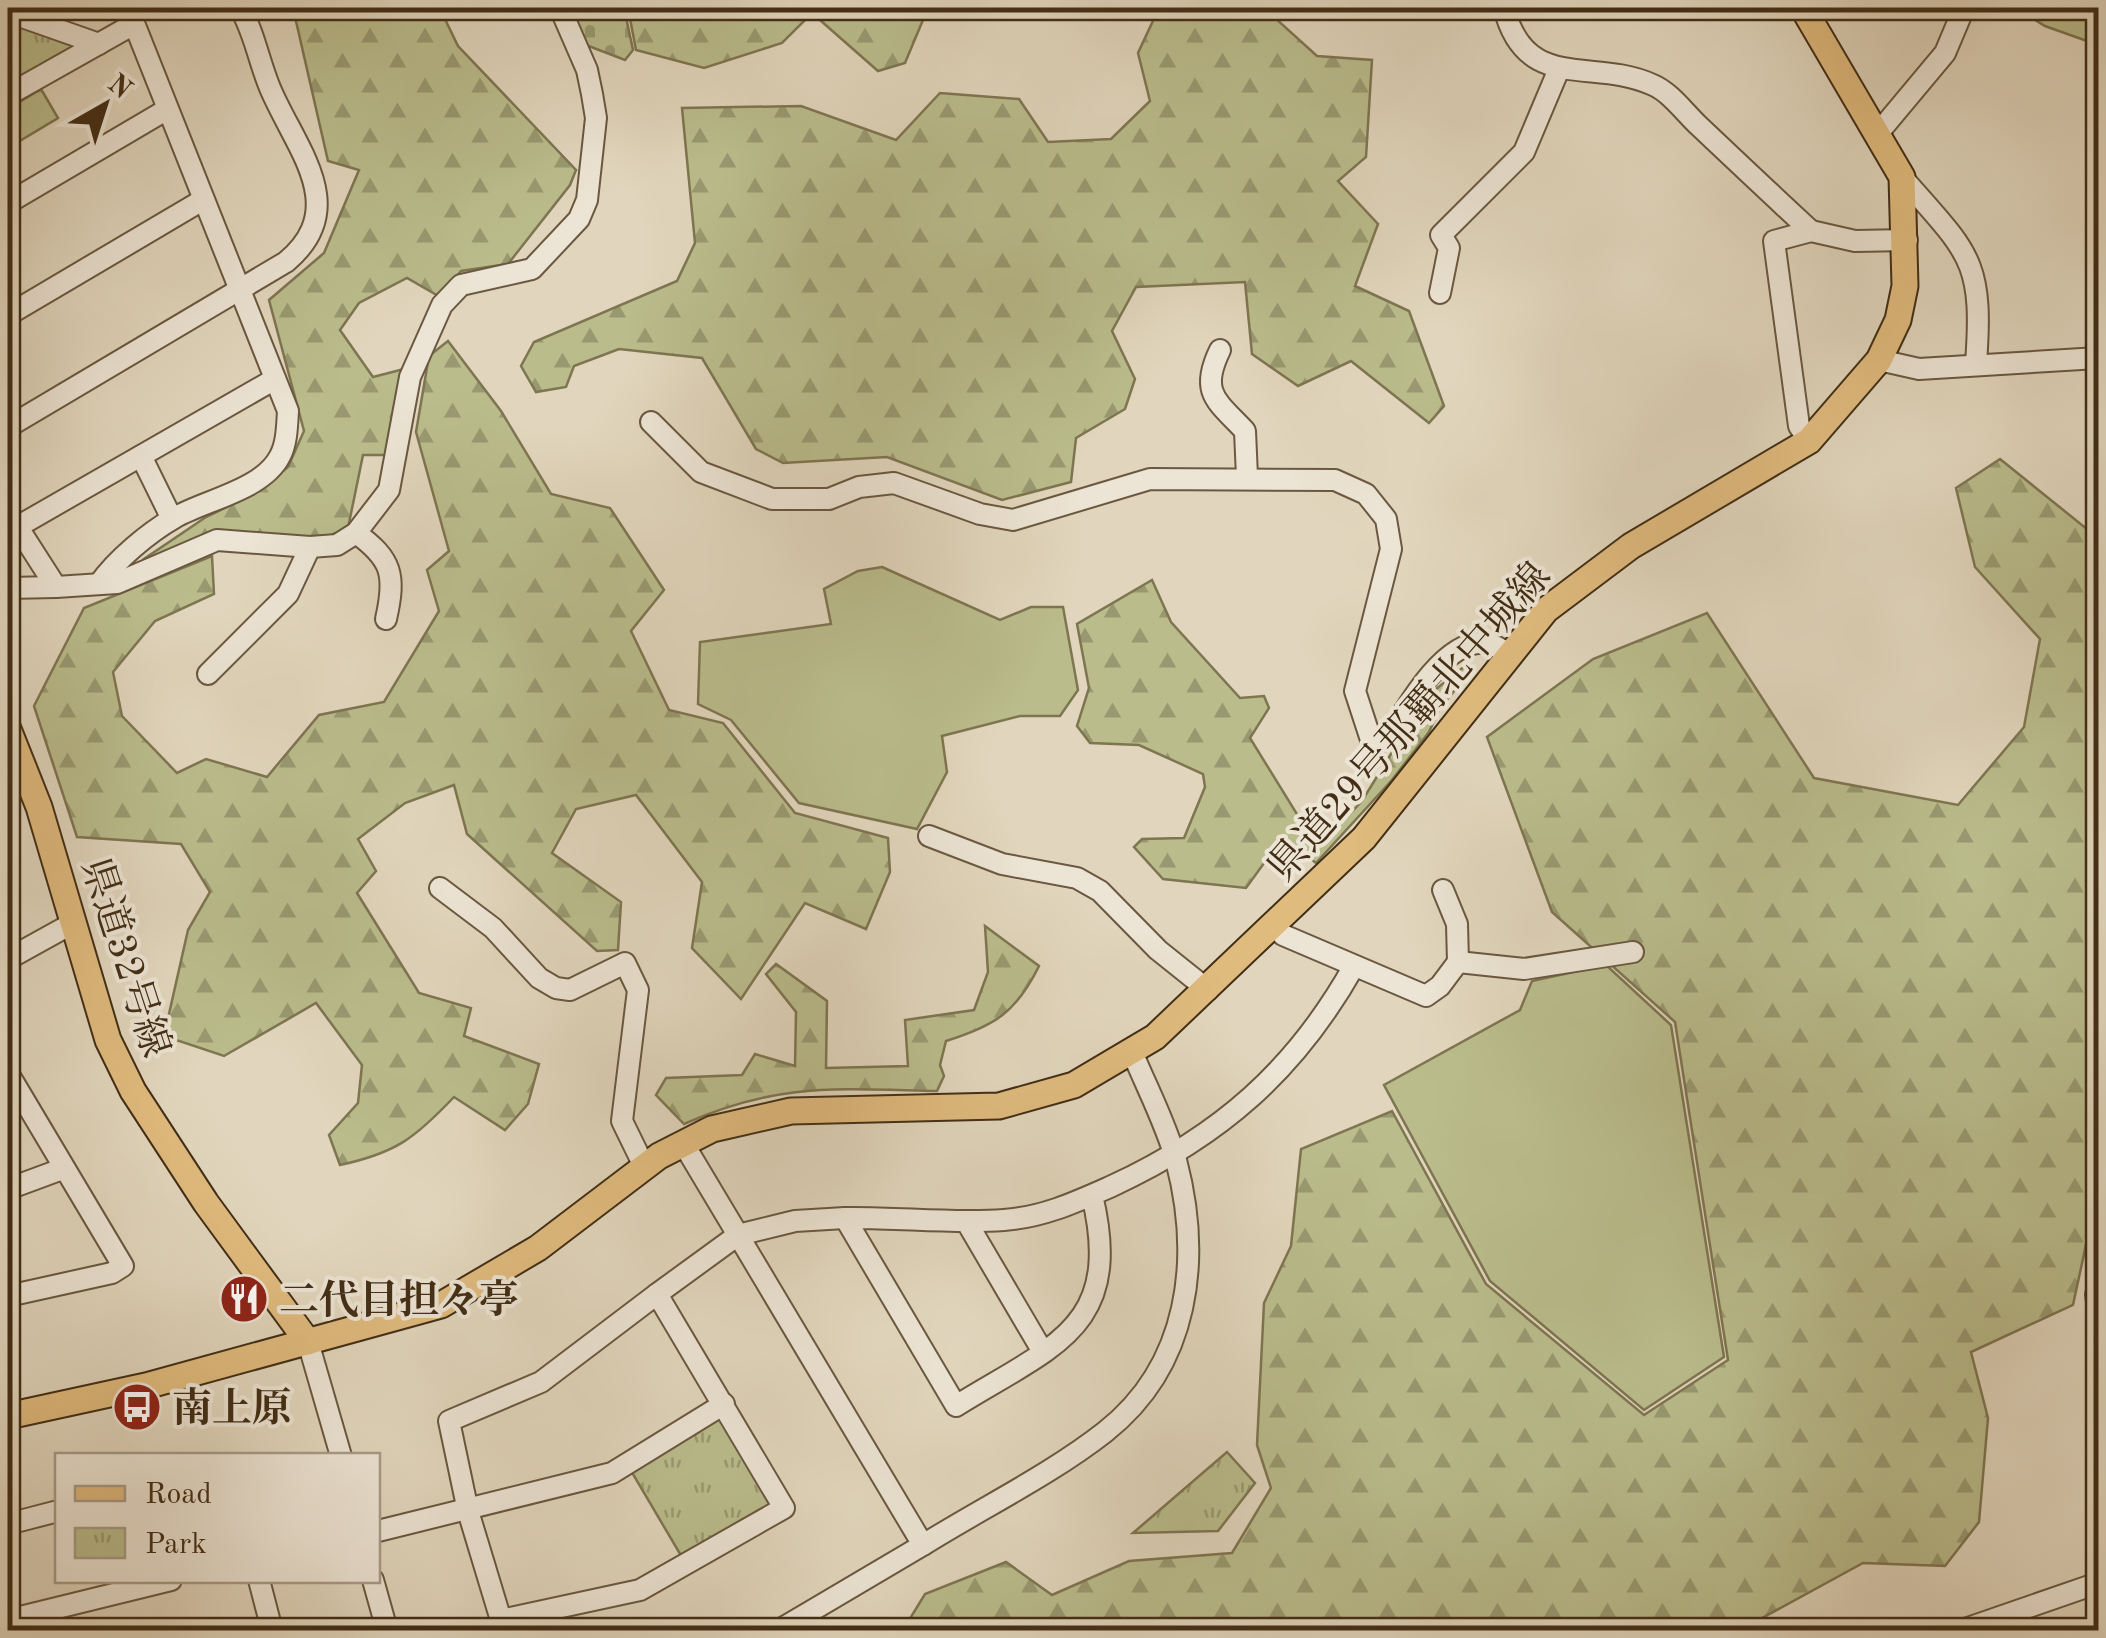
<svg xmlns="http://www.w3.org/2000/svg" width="2106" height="1638" font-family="'Old Standard TT','Noto Serif JP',serif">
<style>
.grass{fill:#babc8c;stroke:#7e7551;stroke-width:2.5}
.forest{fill:url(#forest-firs);stroke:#7e7551;stroke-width:2.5}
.cemetery{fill:url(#cemetery-stones);stroke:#7e7551;stroke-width:2.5}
.park{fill:url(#park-tufts);stroke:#7e7551;stroke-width:2.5}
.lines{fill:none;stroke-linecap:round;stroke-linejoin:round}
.minor-casing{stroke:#6a5840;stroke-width:24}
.major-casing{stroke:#422e16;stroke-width:29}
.minor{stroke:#ece4d4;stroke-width:20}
.major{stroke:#e0bb7e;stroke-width:25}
.labels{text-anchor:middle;stroke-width:8;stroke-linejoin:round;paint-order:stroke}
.street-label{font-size:40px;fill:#422e16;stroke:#ece4d4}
.poi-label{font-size:40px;font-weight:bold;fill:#422e16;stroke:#ece4d4;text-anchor:start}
</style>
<defs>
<pattern id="forest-firs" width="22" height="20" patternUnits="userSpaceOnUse" patternTransform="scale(2.5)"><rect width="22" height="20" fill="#babc8c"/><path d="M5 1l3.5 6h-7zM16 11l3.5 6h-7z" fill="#999971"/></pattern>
<pattern id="cemetery-stones" width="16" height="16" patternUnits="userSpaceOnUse" patternTransform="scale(2.5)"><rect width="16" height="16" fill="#babc8c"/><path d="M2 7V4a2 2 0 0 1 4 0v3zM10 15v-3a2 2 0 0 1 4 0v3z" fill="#999971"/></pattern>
<pattern id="park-tufts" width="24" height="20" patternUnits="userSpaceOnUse" patternTransform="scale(2.5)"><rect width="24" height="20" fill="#babc8c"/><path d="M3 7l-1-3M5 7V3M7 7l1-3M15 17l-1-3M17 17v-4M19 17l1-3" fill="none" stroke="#999971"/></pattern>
</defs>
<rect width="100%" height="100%" fill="#e1d6bd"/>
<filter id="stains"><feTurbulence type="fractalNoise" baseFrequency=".002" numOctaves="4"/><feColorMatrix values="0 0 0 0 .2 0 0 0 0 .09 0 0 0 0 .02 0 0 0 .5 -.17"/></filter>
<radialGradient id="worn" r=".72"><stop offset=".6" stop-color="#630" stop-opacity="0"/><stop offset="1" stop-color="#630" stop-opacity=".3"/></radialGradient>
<g class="grass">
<path d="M2016,8H2098V45L2045,26Z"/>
<path d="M882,567L1000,620L1031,607H1063L1078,690L1060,716H1020L942,736L947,772L917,829L799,803L731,720L698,704L700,642L831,624L824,589L858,571Z"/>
<path d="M1606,965L1671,1025L1724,1357L1644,1410L1490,1281L1384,1085L1520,1010L1532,981Z"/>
</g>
<g class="forest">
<path d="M293,8H454L443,15L458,46L576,170L570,185L508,264L461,271L440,297L407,278L359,303L340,330L373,377L404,369L385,455H363L348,528L324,538L240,533L148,563L144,559L206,517L256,493L288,467L304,431L269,300L324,253L359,170L328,161Z"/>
<path d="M628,8H906L923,20L905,63L878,71L812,13L782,43L704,68L636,50Z"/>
<path d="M1159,8H1264L1317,56L1372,60L1366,157L1338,181L1378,224L1355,286L1409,311L1444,406L1429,423L1351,361L1298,386L1252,354L1245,282L1136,287L1112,331L1135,379L1125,409L1076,438L1071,482L1002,500L887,457L783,463L756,449L702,358L619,349L574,366L566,387L536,392L521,366L534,342L677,281L695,243L682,108L801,106L896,140L940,93L1019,99L1048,142L1111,139L1150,101L1138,53Z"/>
<path d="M41,89L58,118L8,148V109Z"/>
<path d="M448,341L501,411L551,494L610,508L664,590L631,631L669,710L723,723L795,813L888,838L890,872L866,929L805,903L741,999L692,948L702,882L636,795L576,809L552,853L621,902L618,950L597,951L467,834L454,785L405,803L358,839L376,871L357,893L419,993L471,1008L464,1036L539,1064L528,1104L505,1130L454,1097C415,1138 396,1153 340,1165L329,1135L358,1103L362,1065L316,1003L224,1056L164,1036L188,930L210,892L181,844L77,837L34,706L84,608L212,556L214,594L155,621L113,672L122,716L177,773L206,759L267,777L319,715L384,702L439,611L427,570L449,551L416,432L429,356Z"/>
<path d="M2000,459L2098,538V1189L2073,1305L1971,1352L1988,1418L1979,1522L1945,1566L1863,1563L1740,1630H903L925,1594L1006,1562L1052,1595L1129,1561L1232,1553L1271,1488L1257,1445L1264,1303L1291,1246L1301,1149L1392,1111L1486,1284L1644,1415L1728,1360L1675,1022L1552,912L1487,737L1593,659L1707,613L1814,778L1958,805L2024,727L2040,639L1975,567L1956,488Z"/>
<path d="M1152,580L1171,622L1240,698L1264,696L1269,708L1250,738L1303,824L1325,840L1362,801L1426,697L1465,666L1470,672L1440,708L1429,732L1392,780L1316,863L1283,837L1246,888L1163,879L1134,847L1142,839L1184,838L1205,787L1203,774L1139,745L1090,743L1077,726L1089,688L1077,624Z"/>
<path d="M985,926L1039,966C1016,1013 994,1026 946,1041L940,1065L944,1076L937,1091C837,1089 778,1082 684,1124L656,1095L666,1078L742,1075L755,1054L795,1066L796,1012L766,974L776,964L827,1001L826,1068L908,1066L905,1020L974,1010L988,972Z"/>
</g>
<path class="cemetery" d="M566,8H624L633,50L625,60L578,42Z"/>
<g class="park">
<path d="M8,10L99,44L8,91Z"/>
<path d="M724,1404L784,1508L686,1564L627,1464Z"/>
<path d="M1227,1452L1255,1483L1218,1531L1133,1533Z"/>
</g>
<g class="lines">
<g class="minor-casing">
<g id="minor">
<path d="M1504,8C1526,94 1593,57 1653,85C1670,92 1685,113 1699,126C1736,161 1773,196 1811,231"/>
<path d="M8,12L99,44"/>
<path d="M8,95L134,24"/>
<path d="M1879,132L1945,53L1964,8"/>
<path d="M1902,177C1968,253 1984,258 1976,363"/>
<path d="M8,203L166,110"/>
<path d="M1440,293L1449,248L1441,235L1524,152L1559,69"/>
<path d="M8,315L201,201"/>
<path d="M1220,350C1199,393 1217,401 1245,431L1247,477"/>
<path d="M1879,360L1919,369L2098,358"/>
<path d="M651,422L701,472L772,499H829L859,487L894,483L980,514L1013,520L1150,479L1335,480L1366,494L1386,519L1391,549L1355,691L1372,743L1387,740C1405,710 1444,638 1486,643C1493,644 1502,650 1508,653"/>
<path d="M8,427L286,262C352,207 295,148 270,88C259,62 254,31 240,8"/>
<path d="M1809,441L1799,426L1774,241L1811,231L1855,241L1907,240"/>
<path d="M141,456L172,519"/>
<path d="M8,512L56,587L117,583L217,540L310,547L337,545L356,533L389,490L410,377L442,305L461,285L532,269L579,219L587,200L596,118L592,94L587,70L560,8"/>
<path d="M17,527L275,379"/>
<path d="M356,533C392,559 396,575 386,619"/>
<path d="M99,584C116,560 148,533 174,518C205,500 263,490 280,456C287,443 287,426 288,411L128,8"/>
<path d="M8,588L56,587"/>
<path d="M208,674L288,594L310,547"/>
<path d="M929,836L1002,864L1077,878L1100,891L1158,950L1208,990"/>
<path d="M440,888L493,928L539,978L556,988L570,990L625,963L638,990L622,1121L644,1166"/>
<path d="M1443,890L1457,924L1458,962"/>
<path d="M1276,927L1283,935L1426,996L1440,986L1458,962L1524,969L1633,952"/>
<path d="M8,959L73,923"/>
<path d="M8,1073L123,1266L112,1273L8,1296"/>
<path d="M683,1143L738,1235L795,1221L845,1218"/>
<path d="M8,1189L62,1169"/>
<path d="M1092,1195C1124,1328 1054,1345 956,1406L845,1218C898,1217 951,1224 1004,1220C1044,1217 1076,1202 1112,1186C1220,1136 1295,1071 1354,966"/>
<path d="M966,1221L1043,1352"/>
<path d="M2096,1294L2098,1310"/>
<path d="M308,1342L341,1456"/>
<path d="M8,1524L58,1511"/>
<path d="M378,1531L612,1473L724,1404"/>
<path d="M259,1580L272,1630"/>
<path d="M373,1580L387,1630"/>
<path d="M8,1620L171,1580"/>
<path d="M501,1620L640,1590L784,1508L657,1294L738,1235L923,1545C982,1508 1050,1475 1105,1432C1190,1365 1202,1259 1176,1160C1166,1124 1147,1088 1133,1054"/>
<path d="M504,1630L468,1511L449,1421L541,1382L657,1294"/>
<path d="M779,1630L923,1545"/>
<path d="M1962,1630L2098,1583"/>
</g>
</g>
<g class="major-casing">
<g id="major">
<path d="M8,729L39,807L108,1040L133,1091L206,1203L308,1342"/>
<path d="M8,1416L146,1386L441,1305L538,1248L659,1156L712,1129L791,1111L999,1106L1074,1085L1155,1037L1364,838L1546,610L1631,546L1809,441L1879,360L1898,320L1905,286L1902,177L1803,8"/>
</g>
</g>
<use href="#minor" class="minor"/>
<use href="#major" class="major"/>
</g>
<defs>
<g id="restaurant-disc" transform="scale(2.5)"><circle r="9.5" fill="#8f2418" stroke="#ece4d4"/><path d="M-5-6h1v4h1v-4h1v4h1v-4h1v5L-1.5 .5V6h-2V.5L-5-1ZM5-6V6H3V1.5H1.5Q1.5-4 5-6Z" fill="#fff"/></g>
<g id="bus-disc" transform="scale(2.5)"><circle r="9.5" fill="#8f2418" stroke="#ece4d4"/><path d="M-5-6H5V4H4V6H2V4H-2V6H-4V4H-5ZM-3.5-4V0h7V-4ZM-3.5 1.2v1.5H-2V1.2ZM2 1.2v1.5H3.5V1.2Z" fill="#fff"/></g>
</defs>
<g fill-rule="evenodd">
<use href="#restaurant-disc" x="244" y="1299"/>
<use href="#bus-disc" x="137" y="1407"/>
</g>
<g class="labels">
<g class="street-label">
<text transform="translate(1408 721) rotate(-49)" y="14">県道29号那覇北中城線</text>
<text transform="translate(127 957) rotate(72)" y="14">県道32号線</text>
</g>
<g class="poi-label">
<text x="279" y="1313">二代目担々亭</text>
<text x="172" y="1421">南上原</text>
</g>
</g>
<rect width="2106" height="1638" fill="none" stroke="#e1d6bd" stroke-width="40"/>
<rect x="10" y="10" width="2086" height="1618" fill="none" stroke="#422e16" stroke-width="5"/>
<rect x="20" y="20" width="2066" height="1598" fill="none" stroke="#422e16" stroke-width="2.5"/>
<rect x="55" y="1453" width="325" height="130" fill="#ece4d4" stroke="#a89b88" stroke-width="2.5"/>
<rect x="75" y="1486" width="50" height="15" fill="#e0bb7e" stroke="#a89b88" stroke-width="2.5"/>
<text x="145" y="1503" font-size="30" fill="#422e16">Road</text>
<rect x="75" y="1528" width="50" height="30" fill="url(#park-tufts)" stroke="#a89b88" stroke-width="2.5"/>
<text x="145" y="1553" font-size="30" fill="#422e16">Park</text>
<g transform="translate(105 105) rotate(39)" stroke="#ece4d4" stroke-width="8" paint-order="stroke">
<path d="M0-8L18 38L0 25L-18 38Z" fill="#422e16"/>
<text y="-15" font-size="28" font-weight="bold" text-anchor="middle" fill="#422e16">N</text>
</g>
<rect width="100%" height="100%" filter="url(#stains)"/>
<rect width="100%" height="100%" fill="url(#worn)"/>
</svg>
